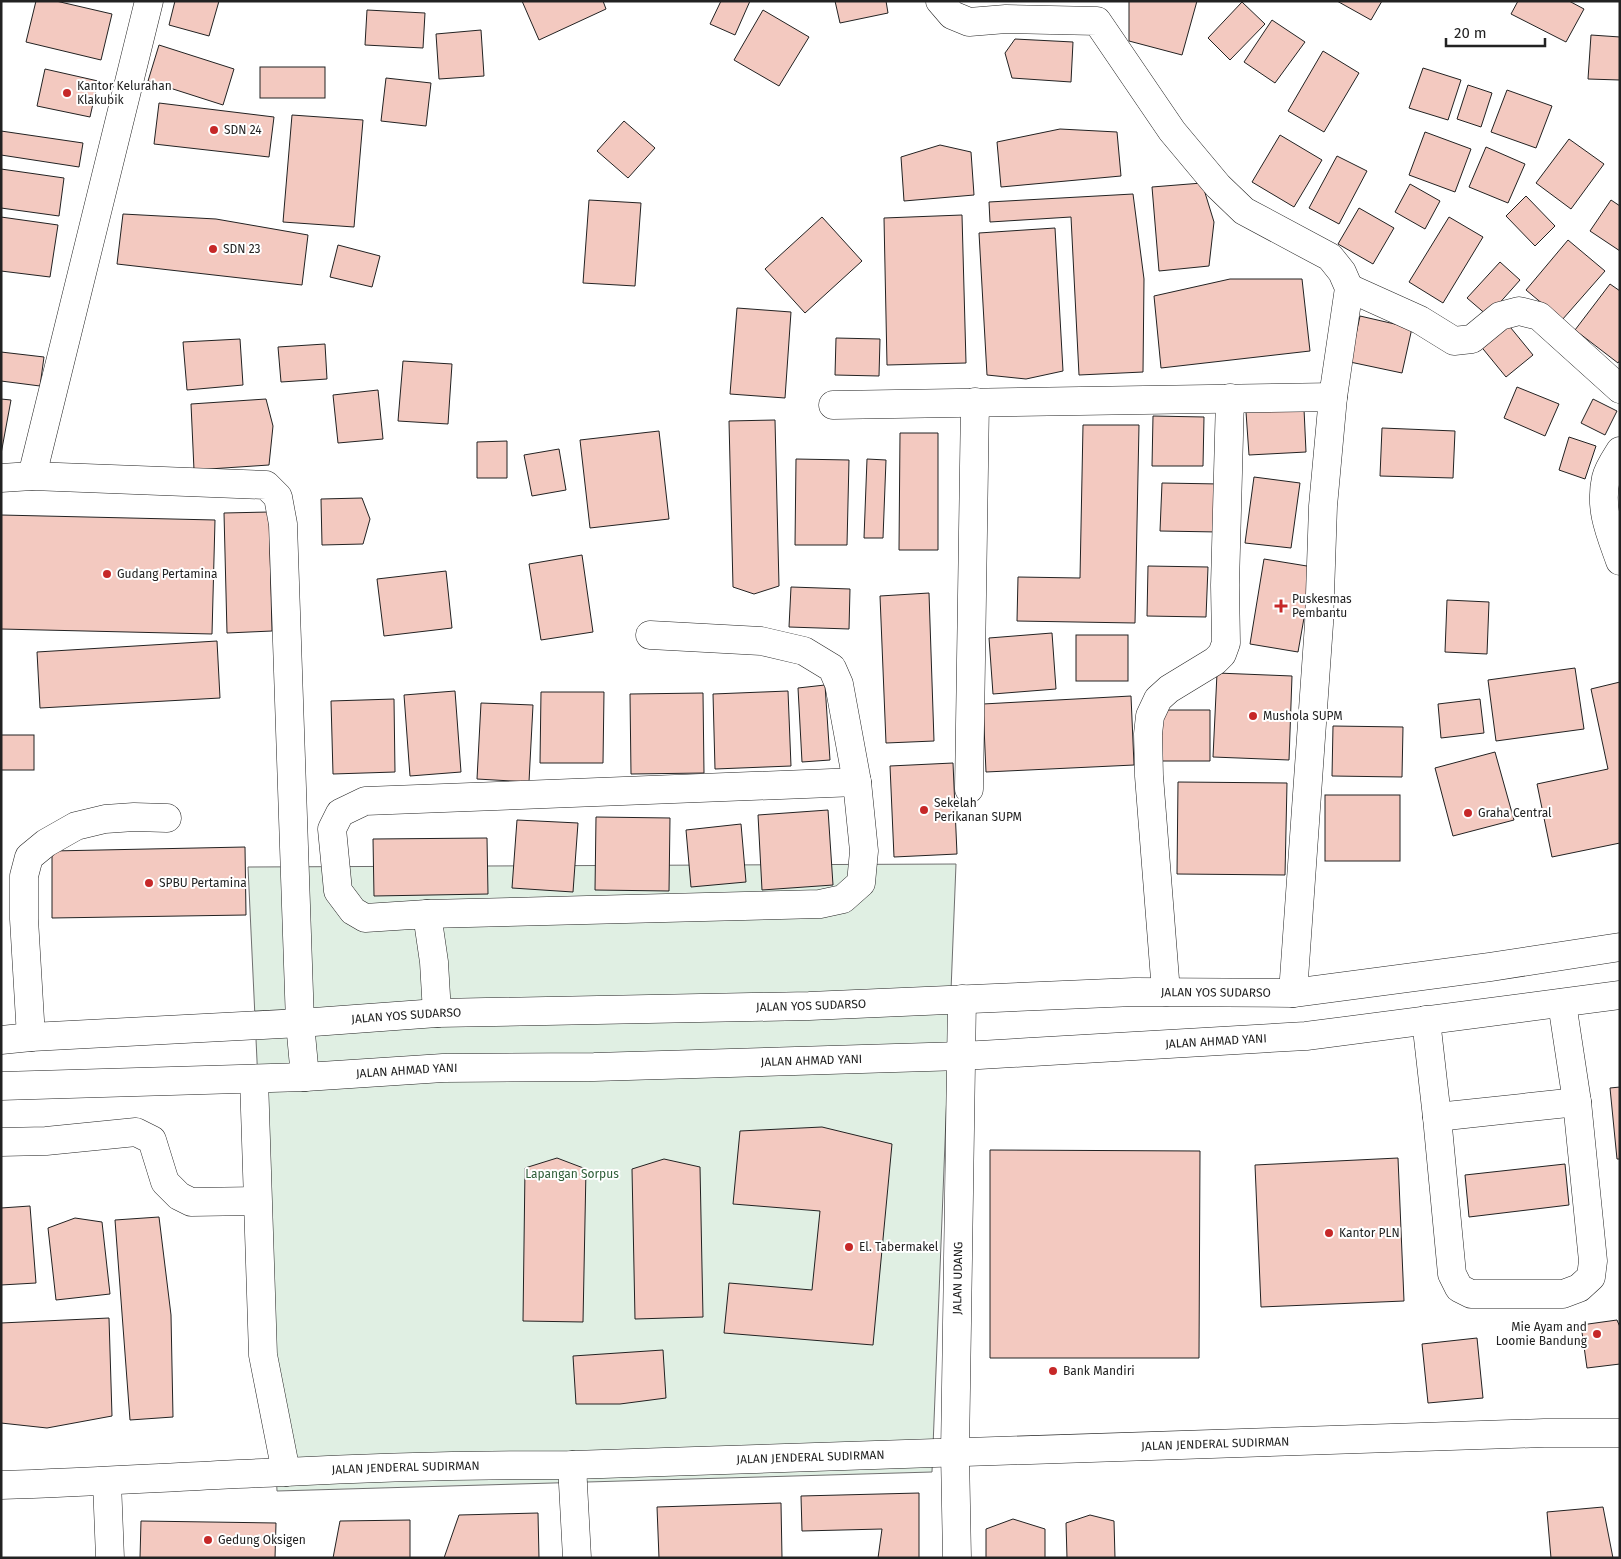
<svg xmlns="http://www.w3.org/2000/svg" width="1621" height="1559" font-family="'Fira Sans',sans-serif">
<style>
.green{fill:#e0efe3;stroke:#6f6f6f}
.building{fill:#f3c9c0;stroke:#222}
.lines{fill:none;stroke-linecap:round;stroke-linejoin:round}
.minor-casing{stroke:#222;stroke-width:29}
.major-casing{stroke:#222;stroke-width:29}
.highway-casing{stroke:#222;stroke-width:29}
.minor{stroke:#fff;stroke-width:28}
.major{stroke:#fff;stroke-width:28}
.highway{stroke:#fff;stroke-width:28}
.poi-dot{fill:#c62828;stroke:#fff;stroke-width:2}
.labels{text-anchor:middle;stroke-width:4;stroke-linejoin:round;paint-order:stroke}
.poi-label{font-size:12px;fill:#222;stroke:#fff;text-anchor:start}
.street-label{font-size:12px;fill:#222;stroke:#fff}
.park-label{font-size:12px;fill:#2f5e38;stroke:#fff}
</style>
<rect width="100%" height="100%" fill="#fff"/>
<path class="green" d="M956,864L932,1472L277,1491L248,867Z"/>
<g class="building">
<path d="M36,1H56L112,14L101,60L26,42Z"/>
<path d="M175,1H219L209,36L169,25Z"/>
<path d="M522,1H603L606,9L539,40Z"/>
<path d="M721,1H750L735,35L710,24Z"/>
<path d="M835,1H886L888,13L840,23Z"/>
<path d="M1129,1H1197L1182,55L1129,41Z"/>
<path d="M1337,1H1382L1371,20Z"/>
<path d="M1518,1H1569L1584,9L1566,42L1511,14Z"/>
<path d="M1242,2L1265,24L1230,60L1208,38Z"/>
<path d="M367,10L425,13L423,48L365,45Z"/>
<path d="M763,10L809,37L779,86L734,60Z"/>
<path d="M1272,20L1305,42L1275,83L1244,62Z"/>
<path d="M481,30L484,76L439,79L436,34Z"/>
<path d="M1591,35L1620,37V80L1588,79Z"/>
<path d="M1015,39L1073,42L1071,82L1012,78L1005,53Z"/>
<path d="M159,45L234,69L223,105L148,81Z"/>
<path d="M1323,51L1359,73L1324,132L1288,111Z"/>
<rect x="260" y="67" width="65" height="31"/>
<path d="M1423,68L1461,80L1448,120L1409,108Z"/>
<path d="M45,69L98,81L90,117L37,106Z"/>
<path d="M386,78L431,83L426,126L381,121Z"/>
<path d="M1468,85L1492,93L1481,127L1457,119Z"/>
<path d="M1507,90L1552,106L1536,148L1491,132Z"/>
<path d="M159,103L274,117L269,157L154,144Z"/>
<path d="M292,115L363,120L354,227L283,222Z"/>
<path d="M624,121L655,148L628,178L597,151Z"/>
<path d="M1060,129L1117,132L1121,176L1001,187L997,142Z"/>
<path d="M1,131L83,143L79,167L1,155Z"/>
<path d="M1425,132L1471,149L1455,192L1409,175Z"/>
<path d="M1280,135L1322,160L1294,207L1252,182Z"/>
<path d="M1569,139L1604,164L1571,209L1536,183Z"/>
<path d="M940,145L971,152L974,195L904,201L901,157Z"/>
<path d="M1486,147L1525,164L1508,203L1469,187Z"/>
<path d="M1337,156L1367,171L1339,224L1309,208Z"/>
<path d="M1,169L64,178L59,216L1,208Z"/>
<path d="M1202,183L1214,222L1209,266L1159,271L1152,187Z"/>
<path d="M1410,184L1440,201L1425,229L1395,212Z"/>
<path d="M1133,194L1144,279L1143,372L1079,375L1071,217L990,222L989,202Z"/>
<path d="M1526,196L1555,226L1535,246L1506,216Z"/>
<path d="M589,200L641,203L635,286L583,283Z"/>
<path d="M1611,200L1620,206V251L1590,231Z"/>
<path d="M1359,208L1394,228L1373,264L1338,244Z"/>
<path d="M123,214L216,219L308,235L302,285L117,264Z"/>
<path d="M962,215L966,363L887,365L884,218Z"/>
<path d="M1,217L58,225L50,277L1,271Z"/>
<path d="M822,217L862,261L805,313L765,269Z"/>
<path d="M1449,217L1483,237L1443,303L1409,282Z"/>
<path d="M1055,228L1063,371L1026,379L987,375L979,233Z"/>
<path d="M1568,240L1605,271L1562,320L1526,290Z"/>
<path d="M338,245L380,256L372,287L330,277Z"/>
<path d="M1500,262L1520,280L1488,316L1467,298Z"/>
<path d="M1230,279H1302L1310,351L1161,368L1154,296Z"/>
<path d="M1610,284L1620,291V360L1618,363L1575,330Z"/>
<path d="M737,308L791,312L785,398L730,394Z"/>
<path d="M1360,316L1412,328L1402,373L1350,362Z"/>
<path d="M1506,322L1533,355L1506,377L1479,344Z"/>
<path d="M836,338L880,339L879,376L835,375Z"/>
<path d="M240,339L243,385L187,390L183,342Z"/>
<path d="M325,344L327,379L281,382L278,347Z"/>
<path d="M1,352L44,357L40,386L1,381Z"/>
<path d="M403,361L452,364L448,424L398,421Z"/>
<path d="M1517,387L1559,404L1545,436L1504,418Z"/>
<path d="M378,390L383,439L338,443L333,395Z"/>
<path d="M1,399L11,400L1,454Z"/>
<path d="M266,399L273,426L269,465L194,470L191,404Z"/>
<path d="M1593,399L1617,411L1605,435L1581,423Z"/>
<path d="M1304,409L1306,452L1249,455L1246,412Z"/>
<path d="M1153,416L1204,417L1203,466H1152Z"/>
<path d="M775,420L779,586L754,594L733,587L729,421Z"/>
<path d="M1083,425H1139L1135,623L1017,621L1018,577L1080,578Z"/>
<path d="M1382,428L1455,431L1453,478L1380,476Z"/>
<path d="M659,431L669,519L590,528L580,440Z"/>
<path d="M900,433H938V550H899Z"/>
<path d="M1569,437L1596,446L1585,479L1559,470Z"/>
<path d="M507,441V478H477V442Z"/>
<path d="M559,449L566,490L532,496L524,455Z"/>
<path d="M796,459L849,460L847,545H795Z"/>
<path d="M867,459L886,460L883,538H864Z"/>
<path d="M1254,477L1300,483L1291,548L1245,543Z"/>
<path d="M1162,483L1220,484L1218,532L1160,531Z"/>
<path d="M362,498L370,519L363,544L322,545L321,499Z"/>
<path d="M269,512L272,631L227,633L224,513Z"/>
<path d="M1,515L215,520L212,634L1,629Z"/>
<path d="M582,555L593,632L541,640L529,564Z"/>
<path d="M1264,559L1313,567L1298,652L1250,644Z"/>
<path d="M1148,566L1208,567L1206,617L1147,616Z"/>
<path d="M446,571L452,628L384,636L377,579Z"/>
<path d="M791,587L850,589L849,629L789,627Z"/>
<path d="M929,593L934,741L886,743L880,596Z"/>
<path d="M1447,600L1489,602L1487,654L1445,652Z"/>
<path d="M1052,633L1056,689L993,694L989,638Z"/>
<rect x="1076" y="635" width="52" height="46"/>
<path d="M217,641L220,698L40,708L37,652Z"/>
<path d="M1575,668L1584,729L1496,741L1488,680Z"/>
<path d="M1217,673L1292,676L1289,760L1213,757Z"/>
<path d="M1620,682V843L1552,857L1537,784L1608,769L1591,689Z"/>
<path d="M825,685L830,760L802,762L798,688Z"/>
<path d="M455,691L461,772L410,776L404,695Z"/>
<path d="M788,691L791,766L715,769L713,694Z"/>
<path d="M541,692H604L603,763H540Z"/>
<path d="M703,693L704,773L631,774L630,694Z"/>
<path d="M1131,696L1134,765L986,772L983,704Z"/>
<path d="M394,699L395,772L333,774L331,701Z"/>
<path d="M1480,699L1484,733L1441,738L1438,704Z"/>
<path d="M481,703L533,705L529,782L477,779Z"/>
<path d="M1162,710H1210V761H1161Z"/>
<path d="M1333,726L1403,727L1402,777L1332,776Z"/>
<rect x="1" y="735" width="33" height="35"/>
<path d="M1495,752L1514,820L1453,836L1435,768Z"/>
<path d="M953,763L957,854L894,857L890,766Z"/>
<path d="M1178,782L1287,783L1285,875L1177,874Z"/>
<rect x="1325" y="795" width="75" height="66"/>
<path d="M828,810L833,885L762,890L758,815Z"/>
<path d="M596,817L670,818L669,891L595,890Z"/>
<path d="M517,820L578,823L573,892L512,888Z"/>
<path d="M741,824L746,882L691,887L686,830Z"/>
<path d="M487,838L488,894L374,896L373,839Z"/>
<path d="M245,847L246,915L52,918V851Z"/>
<path d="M1620,1087V1159H1617L1610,1088Z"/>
<path d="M822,1127L892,1144L873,1345L724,1333L729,1283L812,1290L820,1211L733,1204L740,1131Z"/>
<path d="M990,1150L1200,1151L1199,1358H990Z"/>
<path d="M557,1158L586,1169L583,1322L523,1321L525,1168Z"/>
<path d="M1398,1158L1404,1301L1261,1307L1255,1165Z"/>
<path d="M664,1159L700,1167L703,1317L635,1319L632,1169Z"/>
<path d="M1565,1164L1569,1205L1469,1217L1465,1175Z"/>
<path d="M30,1206L36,1283L1,1285V1208Z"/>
<path d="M159,1217L171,1315L173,1417L130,1420L115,1220Z"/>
<path d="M75,1218L102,1222L110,1294L56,1300L48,1228Z"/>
<path d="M109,1318L112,1416L47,1428L1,1423V1323Z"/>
<path d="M1617,1320L1620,1327V1364L1587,1368L1581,1325Z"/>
<path d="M1477,1338L1483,1398L1428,1403L1422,1344Z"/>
<path d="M663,1350L666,1398L620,1404H576L573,1356Z"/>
<path d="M919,1493V1558H878L882,1529L802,1531L801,1496Z"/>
<path d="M781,1503L782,1558H659L657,1507Z"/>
<path d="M1603,1507L1613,1558H1551L1547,1512Z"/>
<path d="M538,1513L539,1558H444L459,1515Z"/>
<path d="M1090,1515L1114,1521L1115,1558H1067L1066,1523Z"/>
<path d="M1013,1519L1045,1529V1558H986V1529Z"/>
<path d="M410,1520V1558H333L340,1521Z"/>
<path d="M141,1521L276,1523L275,1558H140Z"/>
</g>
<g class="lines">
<g class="minor-casing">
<g id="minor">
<path d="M940,1L952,15L969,22L1006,19L1097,21L1172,131L1218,186L1244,211L1330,257L1342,272L1349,288L1333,397L1323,506L1319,624L1293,993"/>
<path d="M1349,288L1420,320L1454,341L1472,339L1500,316L1519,311L1539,316L1620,389"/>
<path d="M833,405L1333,397"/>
<path d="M1620,451C1615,459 1608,469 1606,478C1599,509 1610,533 1620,561"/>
<path d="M32,476L149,1"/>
<path d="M1,478L32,476L266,485L278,497L283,524L300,1023L305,1077"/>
<path d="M969,789L975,402"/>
<path d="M427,914L820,904L843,899L861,883L864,851L857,782L839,684L832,668L804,651L761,641L650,635"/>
<path d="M1166,992L1149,776L1148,734L1150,716L1158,699L1169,689L1215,661L1222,654L1226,643L1225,585L1230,398"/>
<path d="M437,1013L434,962L427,914L365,918L353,911L338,891L332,829L340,813L365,801L857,782"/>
<path d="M1426,1020L1437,1117L1452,1274L1459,1288L1471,1294H1563L1579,1288L1591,1277L1593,1261L1577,1102L1562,1003"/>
<path d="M31,1037L24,919V876L29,857L46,843L76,826L105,819L134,817L167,818"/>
<path d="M254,1079L263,1355L286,1472"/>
<path d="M1437,1117L1577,1102"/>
<path d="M1,1142L46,1141L136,1132L152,1140L165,1182L179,1196L191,1202L257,1201"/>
<path d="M572,1465L577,1558"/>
<path d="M107,1482L110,1558"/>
<path id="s1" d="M957,1558L955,1453L962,999"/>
</g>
</g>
<g class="major-casing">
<g id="major">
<path id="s2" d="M1,1485C96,1482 190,1476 285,1472C381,1467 476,1465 572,1465L1544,1433H1620"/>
</g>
</g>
<g class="highway-casing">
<g id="highway">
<path id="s3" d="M1,1040L31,1037L300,1023L437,1013L809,1006L1134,992L1293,993L1490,967L1620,947"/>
<path id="s4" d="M1,1086L305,1077L443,1068L594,1067L962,1056L1306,1036L1620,995"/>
</g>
</g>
<use href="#minor" class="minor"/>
<use href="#major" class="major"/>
<use href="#highway" class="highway"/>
</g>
<g class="poi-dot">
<circle cx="67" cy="93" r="5"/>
<circle cx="214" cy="130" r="5"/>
<circle cx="213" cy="249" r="5"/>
<circle cx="107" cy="574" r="5"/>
<path d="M1278.5 598.5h5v5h5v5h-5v5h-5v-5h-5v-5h5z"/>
<circle cx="1253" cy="716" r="5"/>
<circle cx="924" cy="810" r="5"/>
<circle cx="1468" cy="813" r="5"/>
<circle cx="149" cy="883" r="5"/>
<circle cx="1329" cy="1233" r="5"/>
<circle cx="849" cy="1247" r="5"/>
<circle cx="1597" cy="1334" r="5"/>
<circle cx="1053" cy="1371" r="5"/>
<circle cx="208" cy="1540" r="5"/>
</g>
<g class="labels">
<g class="poi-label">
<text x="77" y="90">Kantor Kelurahan<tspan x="77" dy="14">Klakubik</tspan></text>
<text x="224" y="134">SDN 24</text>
<text x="223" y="253">SDN 23</text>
<text x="117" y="578">Gudang Pertamina</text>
<text x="1292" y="603">Puskesmas<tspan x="1292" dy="14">Pembantu</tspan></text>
<text x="1263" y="720">Mushola SUPM</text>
<text x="934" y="807">Sekelah<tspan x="934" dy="14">Perikanan SUPM</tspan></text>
<text x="1478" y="817">Graha Central</text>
<text x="159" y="887">SPBU Pertamina</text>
<text x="1339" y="1237">Kantor PLN</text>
<text x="859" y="1251">El. Tabermakel</text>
<text x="1587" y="1331" text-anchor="end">Mie Ayam and<tspan x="1587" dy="14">Loomie Bandung</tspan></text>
<text x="1063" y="1375">Bank Mandiri</text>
<text x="218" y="1544">Gedung Oksigen</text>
</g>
<g class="street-label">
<text dy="4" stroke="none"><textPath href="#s3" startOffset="1216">JALAN YOS SUDARSO</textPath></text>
<text dy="4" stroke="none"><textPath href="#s3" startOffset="811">JALAN YOS SUDARSO</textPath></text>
<text dy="4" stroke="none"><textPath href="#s3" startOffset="406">JALAN YOS SUDARSO</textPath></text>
<text dy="4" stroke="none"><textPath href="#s4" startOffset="1216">JALAN AHMAD YANI</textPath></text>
<text dy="4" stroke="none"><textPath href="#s4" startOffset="811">JALAN AHMAD YANI</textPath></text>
<text dy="4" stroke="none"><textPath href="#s4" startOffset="406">JALAN AHMAD YANI</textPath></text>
<text dy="4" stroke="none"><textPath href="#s1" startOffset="280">JALAN UDANG</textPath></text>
<text dy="4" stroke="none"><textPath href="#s2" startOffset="1215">JALAN JENDERAL SUDIRMAN</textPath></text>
<text dy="4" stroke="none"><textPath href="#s2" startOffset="810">JALAN JENDERAL SUDIRMAN</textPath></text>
<text dy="4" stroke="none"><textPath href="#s2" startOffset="405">JALAN JENDERAL SUDIRMAN</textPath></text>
</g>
<g class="park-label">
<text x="572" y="1178">Lapangan Sorpus</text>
</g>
</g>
<rect width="1621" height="1559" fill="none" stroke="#222222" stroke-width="5"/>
<path d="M1446 38v8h99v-8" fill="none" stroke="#222222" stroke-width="2.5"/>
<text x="1454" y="38" font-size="15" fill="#222222" stroke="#ffffff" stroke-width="4" paint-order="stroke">20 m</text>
</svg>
